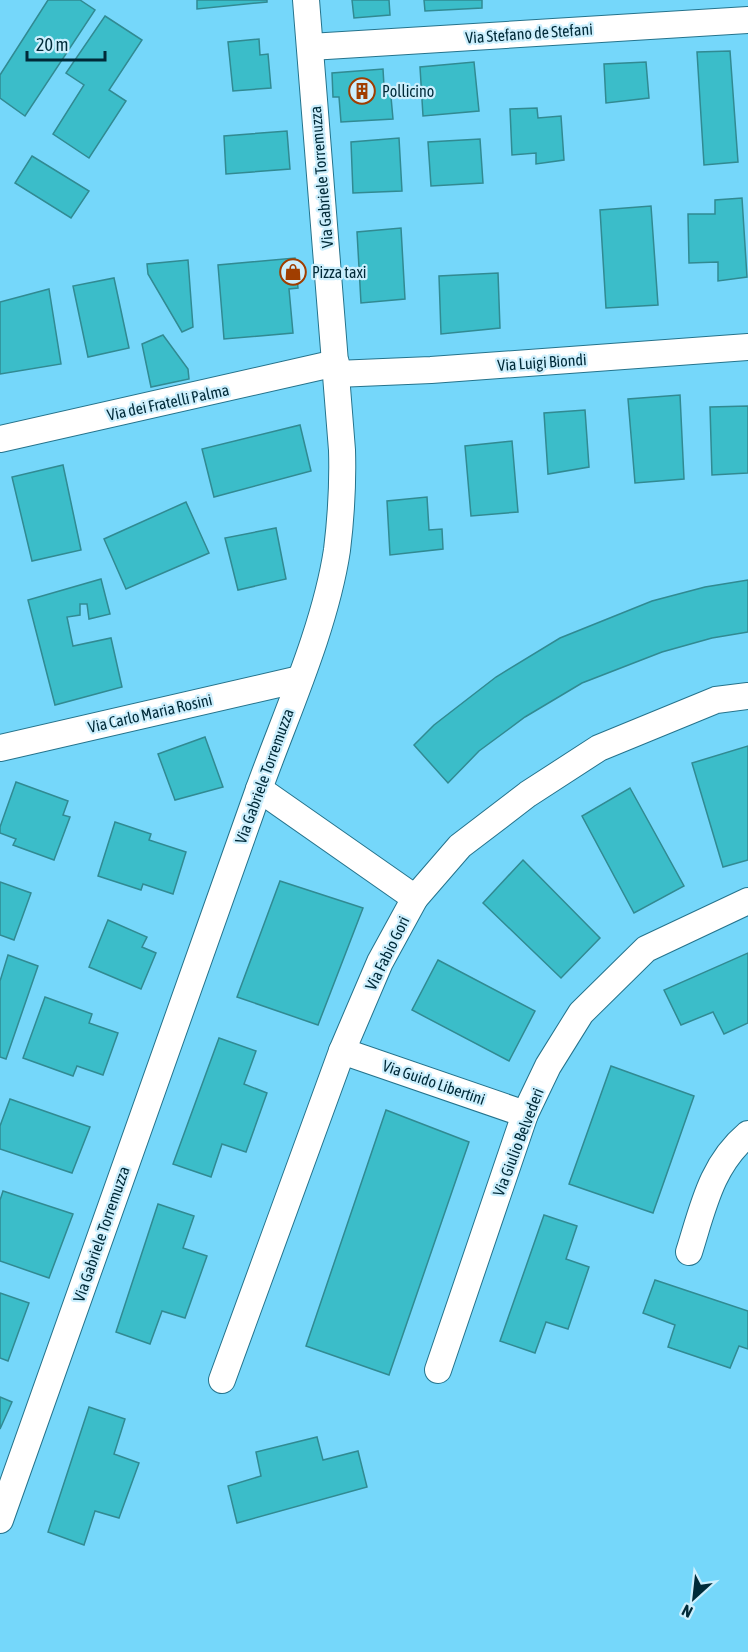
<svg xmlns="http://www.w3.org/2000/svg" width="748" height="1652" font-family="'Asap Condensed',sans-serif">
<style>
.building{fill:#3bbdc9;stroke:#318a92;stroke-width:1.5}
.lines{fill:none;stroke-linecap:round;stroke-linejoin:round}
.minor-casing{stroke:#25738c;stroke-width:28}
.minor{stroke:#fff;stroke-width:26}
.labels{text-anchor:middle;stroke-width:4.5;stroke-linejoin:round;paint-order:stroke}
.street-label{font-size:16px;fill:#002a38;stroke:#cceffd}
.poi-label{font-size:16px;fill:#002a38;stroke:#cceffd;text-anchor:start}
</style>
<rect width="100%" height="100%" fill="#75d7fa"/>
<g class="building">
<path d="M48,0H80L95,10L25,116L0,98V75Z"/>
<path d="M197,0H267V2L197,9Z"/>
<path d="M352,0H389L390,15L354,18Z"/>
<path d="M424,0H482V8L425,11Z"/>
<path d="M105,16L142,40L109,90L126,101L89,158L53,134L84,85L66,73Z"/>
<path d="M259,39L260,55L268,54L271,88L233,91L228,42Z"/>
<path d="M730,51L738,162L704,165L697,52Z"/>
<path d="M474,62L479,111L423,116L420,67Z"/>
<path d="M646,62L649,98L606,103L604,64Z"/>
<path d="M383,69L384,86H390L393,119L341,122L339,97H333L332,73Z"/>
<path d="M537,108L538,118L561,116L564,160L536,164V153L512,155L510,109Z"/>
<path d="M287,131L290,169L226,174L224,136Z"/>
<path d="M399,138L402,191L353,193L351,142Z"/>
<path d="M480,139L483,183L431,186L428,142Z"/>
<path d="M32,156L89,191L71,218L15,183Z"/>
<path d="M742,198L747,277L718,281V262L689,263L688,214H715V200Z"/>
<path d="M651,206L658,305L606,308L600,210Z"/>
<path d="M401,228L405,299L361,303L357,232Z"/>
<path d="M295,258L298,288L289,289L293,333L224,339L218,265Z"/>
<path d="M188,260L193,327L182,332L148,274L147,264Z"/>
<path d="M498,273L500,328L441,334L439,276Z"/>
<path d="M114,278L129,348L88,357L73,286Z"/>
<path d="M49,289L61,364L0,374V302Z"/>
<path d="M163,335L188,369L189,379L151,387L142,344Z"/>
<path d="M680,395L684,479L635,483L628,399Z"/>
<path d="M748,406V473L712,475L710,407Z"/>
<path d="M585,410L589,467L548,474L544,413Z"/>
<path d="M300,425L311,471L214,497L202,449Z"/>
<path d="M512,441L518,512L471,516L465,446Z"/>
<path d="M63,465L81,550L32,561L12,477Z"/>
<path d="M427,497L429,530L442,529L443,549L390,555L387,501Z"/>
<path d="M186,502L209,553L126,589L104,539Z"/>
<path d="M276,528L286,579L238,590L225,538Z"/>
<path d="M101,579L110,614L89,619L87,604H80V615L67,617L73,646L111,638L122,687L55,705L28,600Z"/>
<path d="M748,580V632L712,638L662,652L582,683L525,717L479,751L448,783L414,745L434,725L496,677L560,638L652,601L705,587Z"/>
<path d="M205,737L223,787L175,800L158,754Z"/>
<path d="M748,746V860L723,867L692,763Z"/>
<path d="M16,782L68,801L63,815L70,817L54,860L13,845L16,839L0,833V827Z"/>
<path d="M630,788L684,886L634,913L582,816Z"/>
<path d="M115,822L151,834L149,840L186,852L173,894L143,884L141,890L98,876Z"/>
<path d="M523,860L600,938L561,978L483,903Z"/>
<path d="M280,881L363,908L318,1025L237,997Z"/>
<path d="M0,882L31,893L14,940L0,935Z"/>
<path d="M108,920L147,937L142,947L156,953L141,989L89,967Z"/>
<path d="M748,953V1023L724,1034L713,1012L681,1025L664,990Z"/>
<path d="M8,955L38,966L6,1059L0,1057V981Z"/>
<path d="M438,960L535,1011L509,1061L412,1010Z"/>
<path d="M45,997L92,1014L89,1023L118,1033L103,1075L77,1066L73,1076L23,1058Z"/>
<path d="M219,1038L256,1051L244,1084L267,1093L246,1152L222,1144L211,1177L173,1164Z"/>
<path d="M611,1066L694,1096L653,1213L569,1184Z"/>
<path d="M10,1099L90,1127L72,1173L0,1149V1126Z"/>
<path d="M386,1110L469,1142L389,1375L306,1346Z"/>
<path d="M3,1191L73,1214L49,1278L0,1261V1200Z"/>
<path d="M158,1204L194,1216L183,1248L207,1256L185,1318L162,1311L150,1344L116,1332Z"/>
<path d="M544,1215L577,1226L566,1259L589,1267L568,1329L546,1322L535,1353L500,1341Z"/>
<path d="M655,1280L748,1311V1349L739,1346L730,1368L668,1347L675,1325L643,1313Z"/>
<path d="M0,1293L29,1303L8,1361L0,1358Z"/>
<path d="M0,1397L12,1402L0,1429Z"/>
<path d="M89,1407L125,1419L114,1454L139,1463L119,1518L95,1511L84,1545L48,1532Z"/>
<path d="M317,1437L323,1460L358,1451L367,1487L237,1523L228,1486L261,1476L256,1452Z"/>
</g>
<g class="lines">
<g class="minor-casing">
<g id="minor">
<path d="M310,47L748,20"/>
<path d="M336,374L431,370L748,347"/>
<path d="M0,439L336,363"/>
<path d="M0,748L300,679"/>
<path d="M259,789L415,898"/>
<path d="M342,1051L525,1114"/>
<path d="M689,1252C703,1208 711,1165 748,1134"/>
<path d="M438,1370L525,1114L548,1066L581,1013L646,949L748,901"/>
<path d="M222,1380L342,1051L380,962L415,898L460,846L528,794L599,748L716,700L748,696"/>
<path d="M0,1520L259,789C286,714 325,629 337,550C341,517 343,483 342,450L306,0"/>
</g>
</g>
<use href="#minor" class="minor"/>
</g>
<defs>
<g id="building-ring" transform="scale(1.35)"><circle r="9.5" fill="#cceffd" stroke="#a03e00" stroke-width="1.5"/><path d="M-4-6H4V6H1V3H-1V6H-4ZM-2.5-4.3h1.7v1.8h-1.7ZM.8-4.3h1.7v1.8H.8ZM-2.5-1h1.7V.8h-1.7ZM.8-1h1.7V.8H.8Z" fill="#a03e00"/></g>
<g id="shop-ring" transform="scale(1.35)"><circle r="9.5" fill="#cceffd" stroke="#a03e00" stroke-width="1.5"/><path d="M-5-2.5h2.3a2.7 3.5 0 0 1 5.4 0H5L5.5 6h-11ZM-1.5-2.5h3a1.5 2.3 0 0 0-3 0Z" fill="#a03e00"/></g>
</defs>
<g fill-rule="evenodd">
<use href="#building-ring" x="362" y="91"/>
<use href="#shop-ring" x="293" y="272"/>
</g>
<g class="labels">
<g class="street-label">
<text transform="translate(529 33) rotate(-4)" y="6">Via Stefano de Stefani</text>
<text transform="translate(321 177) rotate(-95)" y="6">Via Gabriele Torremuzza</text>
<text transform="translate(542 362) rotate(-4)" y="6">Via Luigi Biondi</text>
<text transform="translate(168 402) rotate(-12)" y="6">Via dei Fratelli Palma</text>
<text transform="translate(150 713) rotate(-13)" y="6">Via Carlo Maria Rosini</text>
<text transform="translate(264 776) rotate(-70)" y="6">Via Gabriele Torremuzza</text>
<text transform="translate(387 953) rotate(-64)" y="6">Via Fabio Gori</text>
<text transform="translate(434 1082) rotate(19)" y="6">Via Guido Libertini</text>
<text transform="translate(518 1142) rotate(-69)" y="6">Via Giulio Belvederi</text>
<text transform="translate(101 1234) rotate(-71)" y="6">Via Gabriele Torremuzza</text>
</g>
<g class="poi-label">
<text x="382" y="97">Pollicino</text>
<text x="312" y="278">Pizza taxi</text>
</g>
</g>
<g transform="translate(694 1598) rotate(207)" stroke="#cceffd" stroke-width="4.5" paint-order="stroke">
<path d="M0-4.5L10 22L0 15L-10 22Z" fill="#002a38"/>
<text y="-9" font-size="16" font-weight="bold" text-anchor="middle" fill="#002a38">N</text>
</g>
<path d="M27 51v9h78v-9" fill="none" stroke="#002a38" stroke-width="3"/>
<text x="36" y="51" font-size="18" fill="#002a38" stroke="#cceffd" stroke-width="4.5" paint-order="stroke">20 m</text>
</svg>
